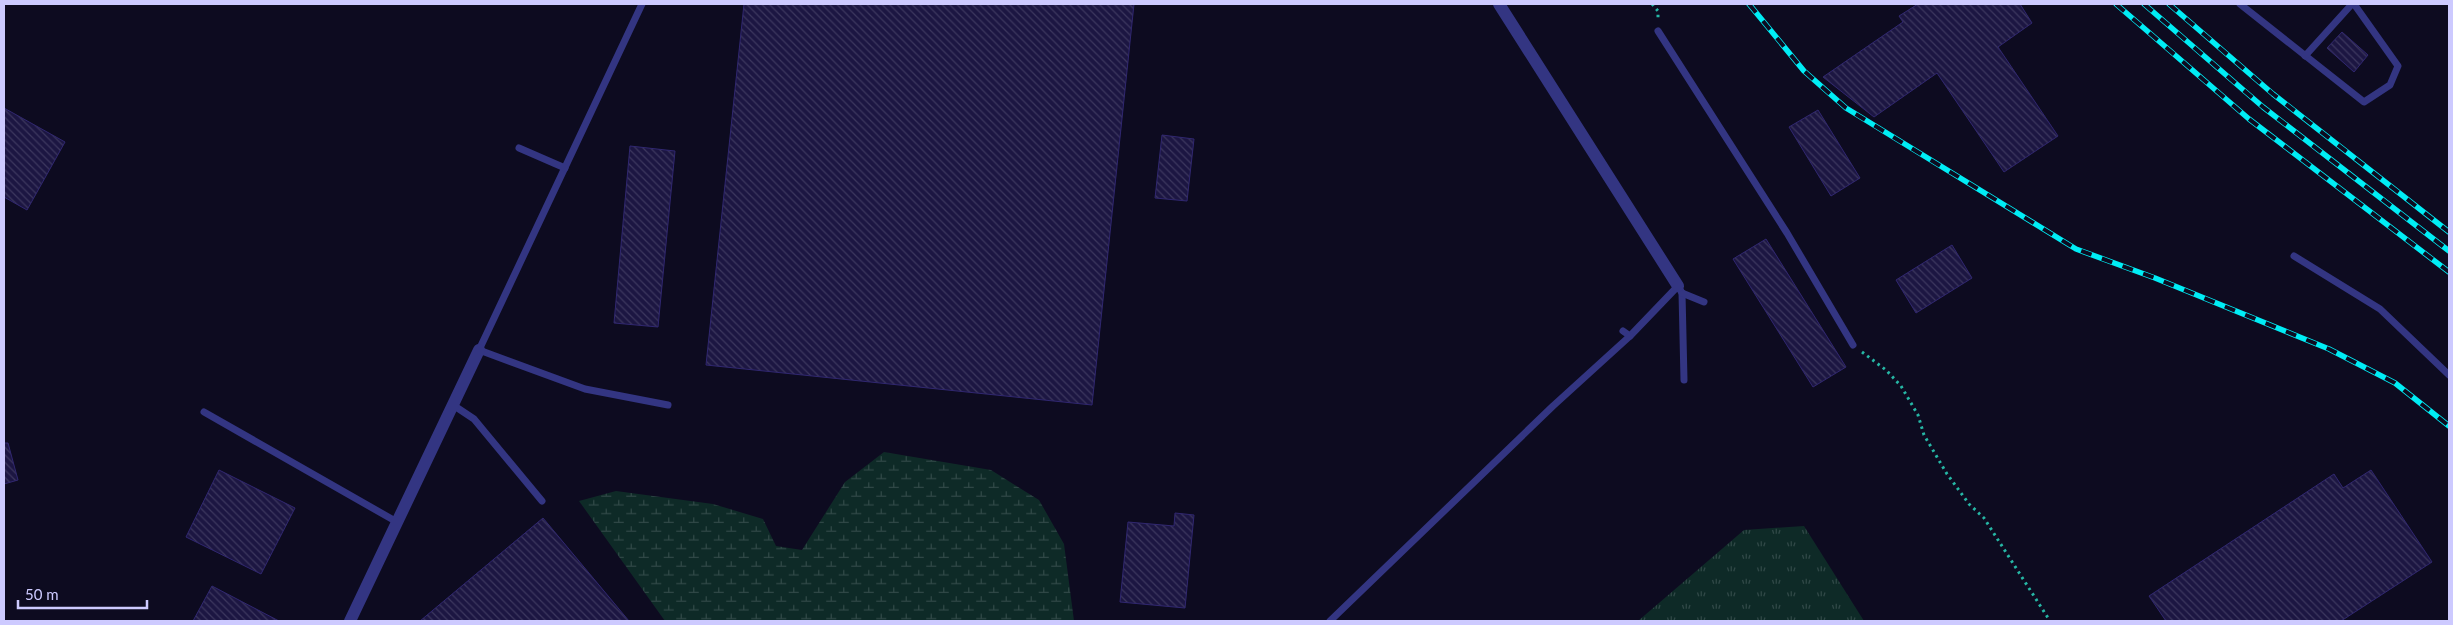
<svg xmlns="http://www.w3.org/2000/svg" width="2453" height="625" font-family="Lato,sans-serif">
<style>
.grass{fill:url(#grass-tufts)}
.wetland{fill:url(#wetland-marsh)}
.building{fill:url(#building-back-hatch);stroke:#302770}
.lines{fill:none;stroke-linecap:round;stroke-linejoin:round}
.path{stroke:#26b7a5;stroke-width:3;stroke-dasharray:2.5 4;stroke-linecap:butt}
.service{stroke:#333582;stroke-width:7}
.minor{stroke:#333582;stroke-width:12}
.rail-casing{stroke:#00edf5;stroke-width:5.5}
.rail{stroke:#0d0b20;stroke-width:4;stroke-dasharray:11;stroke-linecap:butt}
</style>
<defs>
<pattern id="grass-tufts" width="24" height="20" patternUnits="userSpaceOnUse" patternTransform="scale(1.25)"><rect width="24" height="20" fill="#0e2a27"/><path d="M3 7l-1-3M5 7V3M7 7l1-3M15 17l-1-3M17 17v-4M19 17l1-3" fill="none" stroke="#304847"/></pattern>
<pattern id="wetland-marsh" width="20" height="14" patternUnits="userSpaceOnUse" patternTransform="scale(1.25)"><rect width="20" height="14" fill="#0e2a27"/><path d="M1 5h8M5 5V1M11 12h8M15 12V8" fill="none" stroke="#304847"/></pattern>
<pattern id="building-back-hatch" width="6" height="6" patternUnits="userSpaceOnUse" patternTransform="scale(1.25)"><rect width="6" height="6" fill="#1c1642"/><path d="M-1 5l2 2M0 0l6 6M5-1l2 2" fill="none" stroke="#3c375e"/></pattern>
</defs>
<rect width="100%" height="100%" fill="#0d0b20"/>
<path class="grass" d="M1804,526L1864,621H1638L1744,530Z"/>
<path class="wetland" d="M884,452L991,470L1039,500L1064,544L1074,621H665L579,501L616,491L713,504L763,519L776,546L802,550L845,482Z"/>
<g class="building">
<path d="M744,4H1134L1092,405L706,365Z"/>
<path d="M1918,4H2020L2032,23L1998,47L2058,136L2004,172L1937,73L1874,117L1823,77L1903,22L1899,16Z"/>
<path d="M2342,32L2368,55L2354,72L2327,48Z"/>
<path d="M4,108L65,142L27,210L4,197Z"/>
<path d="M1818,110L1860,178L1831,196L1789,127Z"/>
<path d="M1162,135L1194,139L1187,201L1155,198Z"/>
<path d="M630,146L675,151L658,327L614,323Z"/>
<path d="M1766,239L1846,367L1813,387L1733,259Z"/>
<path d="M1952,245L1972,278L1916,313L1896,280Z"/>
<path d="M4,443H8L18,480L4,484Z"/>
<path d="M219,470L295,508L261,574L186,537Z"/>
<path d="M2371,470L2432,562L2341,621H2166L2149,596L2334,474L2343,488Z"/>
<path d="M1175,513L1194,515L1185,608L1120,602L1128,522L1174,526Z"/>
<path d="M543,518L629,621H420Z"/>
<path d="M212,586L279,621H193Z"/>
</g>
<g class="lines">
<g class="path">
<path d="M1652,4L1658,11V20"/>
<path d="M1862,352L1886,370L1901,386L1918,415L1924,435L1947,474L1969,504L1984,518L2050,621"/>
</g>
<g class="service">
<path d="M642,4L479,350L585,389L668,405"/>
<path d="M2240,4L2364,102L2390,85L2398,66L2354,4"/>
<path d="M1658,31L1787,233L1853,345"/>
<path d="M2305,56L2352,4"/>
<path d="M519,148L565,168"/>
<path d="M2294,256L2380,309L2449,375"/>
<path d="M1682,293L1684,380"/>
<path d="M1623,331L1630,336L1678,286L1682,293L1704,302"/>
<path d="M453,405L474,419L542,501"/>
<path d="M204,412L397,522"/>
<path d="M1330,621L1553,406L1630,336"/>
</g>
<g class="minor">
<path d="M1499,4L1678,286"/>
<path d="M350,621L479,350"/>
</g>
<g class="rail-casing">
<g id="rail">
<path d="M1749,4L1804,71L1846,108L2076,249L2155,278L2329,349L2395,383L2449,426"/>
<path d="M2116,4L2249,119L2449,272"/>
<path d="M2144,4L2263,107L2449,251"/>
<path d="M2169,4L2273,94L2449,232"/>
</g>
</g>
<use href="#rail" class="rail"/>
</g>
<rect width="2453" height="625" fill="none" stroke="#cdcaff" stroke-width="10"/>
<path d="M18 600v8h129v-8" fill="none" stroke="#cdcaff" stroke-width="2.5"/>
<text x="25" y="600" font-size="15" fill="#cdcaff" stroke="#0d0b20" stroke-width="4" paint-order="stroke">50 m</text>
</svg>
